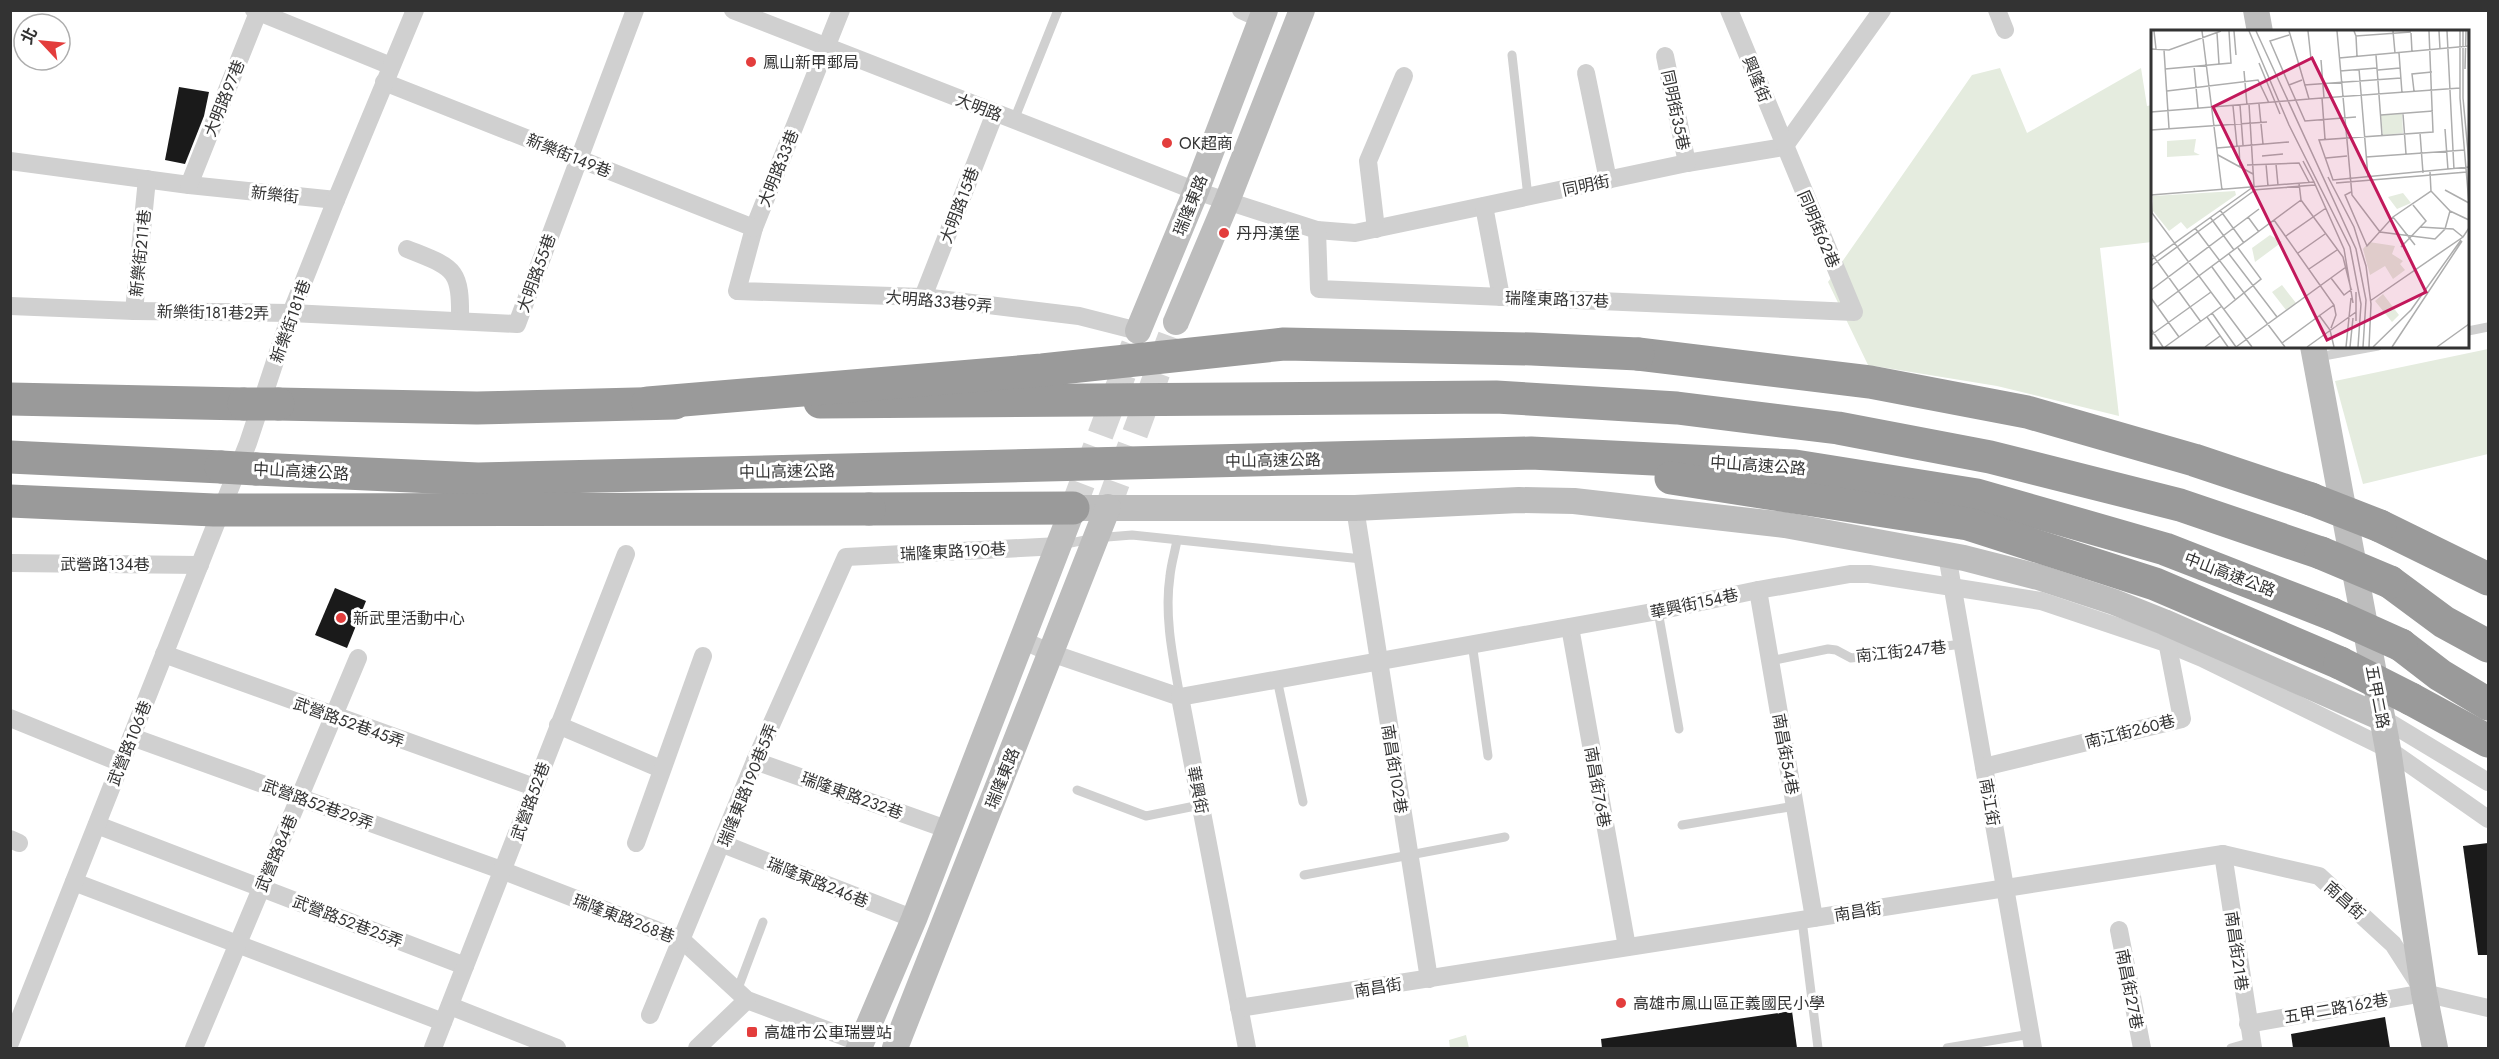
<svg xmlns="http://www.w3.org/2000/svg" width="2499" height="1059" font-family="Jost,'Noto Sans TC',sans-serif">
<style>
.green{fill:#e5ecdf}
.building{fill:#1a1a1a}
.lines{fill:none;stroke-linecap:round;stroke-linejoin:round}
.secondary-tunnel{stroke:#d6d6d6;stroke-width:26;stroke-dasharray:26 13;stroke-linecap:butt}
.lane{stroke:#d0d0d0;stroke-width:9}
.street{stroke:#d0d0d0;stroke-width:18}
.secondary{stroke:#bdbdbd;stroke-width:26}
.highway{stroke:#9a9a9a;stroke-width:33}
.highway-bridge{stroke:#9a9a9a;stroke-width:33}
.poi-dot{fill:#e33d3c;stroke:#fff;stroke-width:2}
.labels{text-anchor:middle;stroke-width:6;stroke-linejoin:round;paint-order:stroke}
.poi-label{font-size:16px;fill:#333;stroke:#fff;text-anchor:start}
.street-label{font-size:16px;fill:#333;stroke:#fff}
.inset-road{fill:none;stroke:#adadad;stroke-width:1.5}
.view{fill:#c2185b;fill-opacity:0.15;stroke:#c2185b;stroke-width:3}
.inset-edge{fill:none;stroke:#333;stroke-width:3}
</style>
<rect width="100%" height="100%" fill="#fff"/>
<g class="green">
<path d="M2000,68L2027,133L2141,68L2147,106L2152,105V242L2100,248L2119,416L1997,386L1868,365L1828,282L1972,75Z"/>
<path d="M2488,349V454L2363,484L2335,381Z"/>
<path d="M1466,1035L1469,1048H1450L1449,1040Z"/>
</g>
<g class="building">
<path d="M179,87L209,92L204,116L185,164L165,160Z"/>
<path d="M335,588L366,601L347,648L315,635Z"/>
<path d="M2488,843V955H2478L2463,846Z"/>
<path d="M1792,1011L1797,1048H1602L1601,1039Z"/>
<path d="M2385,1017L2390,1048H2293L2291,1034Z"/>
</g>
<g class="lines">
<g class="secondary-tunnel">
<path d="M1108,507L1176,322"/>
<path d="M1073,508L1134,345"/>
</g>
<g class="lane">
<path d="M1512,55L1528,197"/>
<path d="M1014,120L1058,10"/>
<path d="M2468,331L2488,327"/>
<path d="M2318,357L2378,346"/>
<path d="M1177,540C1175,552 1171,564 1170,576C1164,616 1173,658 1180,697"/>
<path d="M1061,545L1095,538L1132,535L1362,559"/>
<path d="M1658,611L1679,729"/>
<path d="M1472,643L1488,756"/>
<path d="M1770,661L1828,649L1836,650L1851,658L1962,644"/>
<path d="M1277,679L1303,802"/>
<path d="M1077,790L1146,816L1200,805"/>
<path d="M1682,825L1795,806"/>
<path d="M1304,875L1505,837"/>
<path d="M1802,920L1818,1048"/>
<path d="M737,991L763,922"/>
<path d="M1947,1048L2031,1034"/>
<path d="M2231,1048L2252,1042"/>
</g>
<g class="street">
<path d="M254,10L391,66"/>
<path d="M733,10L1196,191L1317,230L1355,233L1687,163L1784,147L1882,10"/>
<path d="M841,10L754,228L737,291L923,297L1079,316L1138,331"/>
<path d="M1241,10L1261,19"/>
<path d="M1997,10L2005,30"/>
<path d="M1665,56L1687,163"/>
<path d="M1586,73L1608,180"/>
<path d="M384,82L754,228"/>
<path d="M10,161L189,185L336,200L415,10"/>
<path d="M189,185L259,10"/>
<path d="M1484,206L1501,297"/>
<path d="M1376,229L1368,161L1404,76"/>
<path d="M1317,230L1319,289L1854,312L1729,10"/>
<path d="M407,249C454,268 461,267 460,321"/>
<path d="M923,297L995,113"/>
<path d="M10,306L134,311L147,179"/>
<path d="M134,311L291,313L517,324L635,10"/>
<path d="M1355,508L1429,979"/>
<path d="M1947,555L2033,1048"/>
<path d="M10,563L200,565"/>
<path d="M1758,590L1814,918"/>
<path d="M1570,627L1627,947"/>
<path d="M1022,640L1051,653L1180,697L1247,1048"/>
<path d="M164,654L534,787"/>
<path d="M1180,697L1658,611L1758,590L1850,574H1869L2041,601L2166,643L2202,658L2388,749L2488,819"/>
<path d="M10,718L121,763"/>
<path d="M2382,718L2488,782"/>
<path d="M558,725L661,769"/>
<path d="M132,737L504,871L682,940L747,1000L861,1043"/>
<path d="M755,761L949,830"/>
<path d="M1984,767L2182,719L2166,636"/>
<path d="M97,825L465,966"/>
<path d="M10,839L19,843"/>
<path d="M636,843L703,656"/>
<path d="M723,844L914,919"/>
<path d="M2223,854L2253,1048"/>
<path d="M74,882L443,1022"/>
<path d="M2119,930L2142,1048"/>
<path d="M450,1006L557,1048"/>
<path d="M1239,1008L2223,854L2319,876L2393,944L2420,986"/>
<path d="M650,1015L755,761L846,557L1059,546"/>
<path d="M2248,1024L2424,993L2488,1008"/>
<path d="M10,1043L248,443L291,313L336,200"/>
<path d="M194,1048L358,658"/>
<path d="M433,1048L626,554"/>
<path d="M697,1048L747,1000"/>
</g>
<g class="secondary">
<path d="M2256,10L2260,32"/>
<path d="M1176,322L1227,201L1302,10"/>
<path d="M1138,331L1196,191L1265,10"/>
<path d="M2313,346L2388,749L2424,993L2435,1048"/>
<path d="M859,1048L914,919L1073,508H1355L1519,500L1574,501L1785,525L1964,558L2038,577L2114,602L2164,622L2382,718"/>
<path d="M895,1048L1108,507"/>
</g>
<g class="highway">
<path d="M1638,354L1870,382L2027,412L2194,460L2311,499"/>
<path d="M10,399L244,404"/>
<path d="M820,402L1496,397L1677,408L1838,428L1990,457L2180,505L2321,553"/>
<path d="M278,404L477,408L675,403"/>
<path d="M10,457L221,467"/>
<path d="M256,469L478,479L1531,453L1795,466L1977,495L2165,549L2332,614"/>
<path d="M1671,478L1968,524L2155,584L2340,663"/>
<path d="M869,509L1073,508"/>
<path d="M2380,526L2488,579"/>
<path d="M2390,582L2444,622L2488,646"/>
<path d="M2401,645L2440,675L2488,704"/>
<path d="M2411,699L2488,741"/>
</g>
<g class="highway-bridge">
<path d="M648,403L1042,370L1284,344L1532,349L1638,354"/>
<path d="M244,404H278"/>
<path d="M221,467L256,469"/>
<path d="M2311,499L2380,526"/>
<path d="M10,501L214,510L869,509"/>
<path d="M2321,553L2390,582"/>
<path d="M2332,614L2401,645"/>
<path d="M2340,663L2411,699"/>
</g>
</g>
<g class="poi-dot">
<circle cx="751" cy="62" r="6"/>
<circle cx="1167" cy="143" r="6"/>
<circle cx="1224" cy="233" r="6"/>
<circle cx="341" cy="618" r="6"/>
<circle cx="1621" cy="1003" r="6"/>
<rect x="746" y="1026" width="12" height="12" rx="3"/>
</g>
<g class="labels">
<g class="poi-label">
<text x="763" y="68">鳳山新甲郵局</text>
<text x="1179" y="149">OK超商</text>
<text x="1236" y="239">丹丹漢堡</text>
<text x="353" y="624">新武里活動中心</text>
<text x="1633" y="1009">高雄市鳳山區正義國民小學</text>
<text x="764" y="1038">高雄市公車瑞豐站</text>
</g>
<g class="street-label">
<text transform="translate(1757 79) rotate(68)" y="6">興隆街</text>
<text transform="translate(224 98) rotate(-68)" y="6">大明路97巷</text>
<text transform="translate(979 107) rotate(21)" y="6">大明路</text>
<text transform="translate(1676 110) rotate(78)" y="6">同明街35巷</text>
<text transform="translate(569 155) rotate(22)" y="6">新樂街149巷</text>
<text transform="translate(778 168) rotate(-68)" y="6">大明路33巷</text>
<text transform="translate(1586 185) rotate(-12)" y="6">同明街</text>
<text transform="translate(275 194) rotate(6)" y="6">新樂街</text>
<text transform="translate(959 205) rotate(-69)" y="6">大明路15巷</text>
<text transform="translate(1190 205) rotate(-68)" y="6">瑞隆東路</text>
<text transform="translate(1819 229) rotate(67)" y="6">同明街62巷</text>
<text transform="translate(140 253) rotate(-84)" y="6">新樂街211巷</text>
<text transform="translate(536 273) rotate(-70)" y="6">大明路55巷</text>
<text transform="translate(1557 299) rotate(2)" y="6">瑞隆東路137巷</text>
<text transform="translate(939 301) rotate(5)" y="6">大明路33巷9弄</text>
<text transform="translate(213 312) rotate(1)" y="6">新樂街181巷2弄</text>
<text transform="translate(290 321) rotate(-70)" y="6">新樂街181巷</text>
<text transform="translate(1273 460) rotate(-1)" y="6">中山高速公路</text>
<text transform="translate(1758 465) rotate(4)" y="6">中山高速公路</text>
<text transform="translate(301 471) rotate(3)" y="6">中山高速公路</text>
<text transform="translate(787 471) rotate(-1)" y="6">中山高速公路</text>
<text transform="translate(953 551) rotate(-3)" y="6">瑞隆東路190巷</text>
<text x="105" y="570">武營路134巷</text>
<text transform="translate(2230 574) rotate(21)" y="6">中山高速公路</text>
<text transform="translate(1694 603) rotate(-12)" y="6">華興街154巷</text>
<text transform="translate(1901 651) rotate(-6)" y="6">南江街247巷</text>
<text transform="translate(2378 697) rotate(79)" y="6">五甲二路</text>
<text transform="translate(349 722) rotate(20)" y="6">武營路52巷45弄</text>
<text transform="translate(2130 731) rotate(-14)" y="6">南江街260巷</text>
<text transform="translate(129 743) rotate(-68)" y="6">武營路106巷</text>
<text transform="translate(1786 754) rotate(80)" y="6">南昌街54巷</text>
<text transform="translate(1395 769) rotate(81)" y="6">南昌街102巷</text>
<text transform="translate(1002 778) rotate(-68)" y="6">瑞隆東路</text>
<text transform="translate(747 785) rotate(-68)" y="6">瑞隆東路190巷5弄</text>
<text transform="translate(1598 787) rotate(80)" y="6">南昌街76巷</text>
<text transform="translate(1198 790) rotate(79)" y="6">華興街</text>
<text transform="translate(852 795) rotate(20)" y="6">瑞隆東路232巷</text>
<text transform="translate(530 801) rotate(-70)" y="6">武營路52巷</text>
<text transform="translate(1990 802) rotate(80)" y="6">南江街</text>
<text transform="translate(318 804) rotate(20)" y="6">武營路52巷29弄</text>
<text transform="translate(276 853) rotate(-67)" y="6">武營路84巷</text>
<text transform="translate(818 882) rotate(22)" y="6">瑞隆東路246巷</text>
<text transform="translate(2345 900) rotate(42)" y="6">南昌街</text>
<text transform="translate(1858 911) rotate(-9)" y="6">南昌街</text>
<text transform="translate(624 918) rotate(21)" y="6">瑞隆東路268巷</text>
<text transform="translate(348 921) rotate(21)" y="6">武營路52巷25弄</text>
<text transform="translate(2237 951) rotate(82)" y="6">南昌街21巷</text>
<text transform="translate(1378 987) rotate(-9)" y="6">南昌街</text>
<text transform="translate(2130 989) rotate(79)" y="6">南昌街27巷</text>
<text transform="translate(2336 1008) rotate(-10)" y="6">五甲二路162巷</text>
</g>
</g>
<g transform="translate(2151 30)">
<rect width="318" height="318" fill="#fff"/>
<path d="M251,84L252,103L232,105L230,85ZM45,109L43,122L49,125L16,127V111ZM84,161L85,165L36,199L30,192L18,201L2,181V166ZM252,163L260,173L246,179L237,167ZM119,205L131,212L104,232L101,218ZM218,212L244,216L241,224L252,231L249,234L254,240L242,249L234,236L219,245L212,219ZM131,255L145,273L135,280L121,262ZM232,264L248,285L241,292L224,271Z" fill="#e5ecdf"/>
<path class="inset-road" d="M3,1L5,19M51,1L71,160M83,1L85,25M98,1L138,95L199,217L210,274L207,317M105,1L205,219L215,270L212,317M138,1L158,69L309,58M157,1L160,29M186,1L201,165L229,202L284,209L294,199L299,181L280,161M203,1L205,6L260,2M242,1L244,23M278,1L282,102L168,110L182,150L318,137M288,1L289,19M296,1L303,140M309,1V68L318,174M312,1V68L318,133M317,1L318,92M66,3L68,34M260,3L261,22M138,5L119,11L138,55L151,50M205,6L206,26M0,19L18,20L70,1M13,20L18,98M248,23L251,63M225,25L231,105M188,28L318,16M170,30L173,68M108,33L129,84M43,36L47,78M14,39L80,33L78,1M208,39L217,147M314,39L315,1M227,40L249,38M93,41L96,75M189,41L226,38M138,55L154,91L205,87M153,55L250,48M16,61L107,50L118,73M263,61L261,44L281,42M171,68L174,109M98,74L103,156M108,74L112,114M89,75L92,115M82,76L86,116M0,82L158,69M252,84L255,124M230,85L282,81M294,99L297,140M0,100L116,92M269,103L272,143M88,116L89,138M66,118L138,112M67,125L102,144M111,126L132,124M215,127L314,120M175,128L196,126M152,131L163,152M115,134L117,156M125,134L127,155M96,135L148,133L158,152M177,147L203,197L215,236L220,274L218,317M185,153L316,142M102,160L164,155M294,160L318,173M200,162L194,165L216,216L242,187L280,161L279,142M0,165L163,152L193,219L202,273M0,167L1,183L101,317M150,170L192,227L200,259M69,180L93,213M299,181L318,190M59,187L83,220M97,187L108,202M242,187L264,215M123,190L183,275L185,285L180,298M269,197L302,199L312,207M44,198L134,317M135,206L175,178M250,217L275,191L262,175M0,223L50,292M147,223L174,204M78,224L126,287M0,230L102,157M0,236L104,160M61,237L84,269M158,239L186,220M180,248L193,265L201,259M0,260L108,179M205,262V291M0,268L28,307M219,271L312,207L318,198M6,277L150,170L148,153M73,279L110,249L87,218M61,283L85,317M168,285L179,300L183,317M56,287L77,317M0,299L12,317M0,305L60,262M131,313L183,275M14,317L71,276M54,317L69,306M85,317L195,237M156,317L205,282M195,317L200,268M199,317L202,288M222,317L260,280L310,210M241,317L311,211M286,317L318,294"/>
<path class="view" d="M161,28L275,262L176,310L62,77Z"/>
<rect width="318" height="318" class="inset-edge"/>
</g>
<rect width="2499" height="1059" fill="none" stroke="#333333" stroke-width="24"/>
<g transform="translate(42 42) rotate(296)"><circle r="28" fill="#ffffff" stroke="#adadad" stroke-width="1.5"/>
<path d="M0-4.5L10 22L0 15L-10 22Z" fill="#e33d3c"/>
<text y="-9" font-size="16" font-weight="bold" text-anchor="middle" fill="#333333">北</text>
</g>
</svg>
